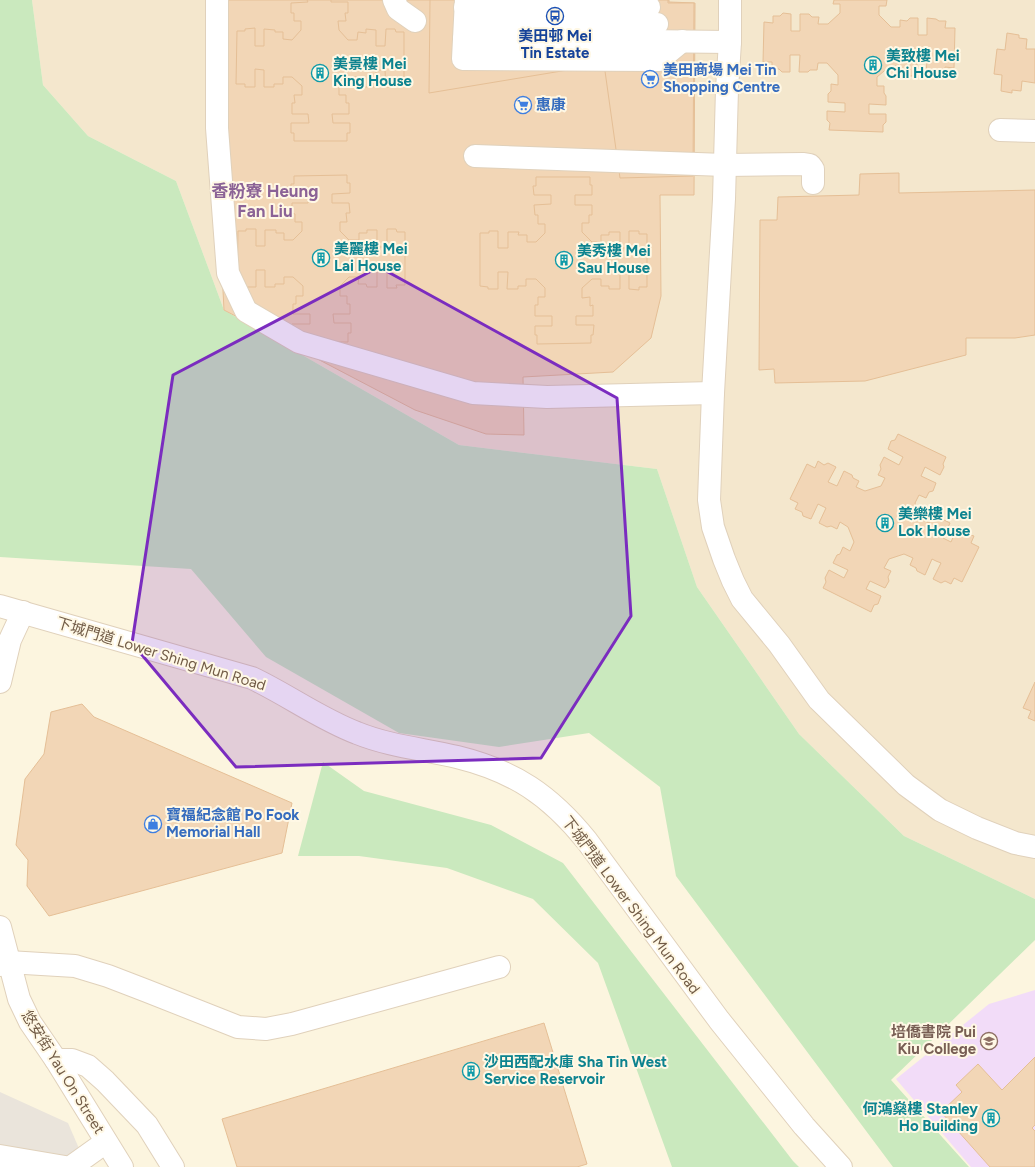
<svg xmlns="http://www.w3.org/2000/svg" width="1035" height="1167" font-family="Figtree,'Noto Sans TC',sans-serif">
<style>
.residential{fill:#f4e7cd}
.industrial{fill:#eae4db}
.education{fill:#f2dcf8}
.green{fill:#cae9be}
.building{fill:#f2d6b6;stroke:#e5bf96}
.lines{fill:none;stroke-linecap:round;stroke-linejoin:round}
.minor-casing{stroke:#e0d1bb;stroke-width:24}
.minor{stroke:#fff;stroke-width:22}
.marked{fill:#7b2cbf;fill-opacity:0.2;stroke:#7b2cbf;stroke-width:3;stroke-linejoin:round}
.labels{text-anchor:middle;stroke-width:4;stroke-linejoin:round;paint-order:stroke}
.transit-label{font-size:15px;font-weight:bold;fill:#164399;stroke:#fff8e5}
.culture-label{font-size:15px;font-weight:bold;fill:#0d838f;stroke:#fff8e5;text-anchor:start}
.shop-label{font-size:15px;font-weight:bold;fill:#366cbe;stroke:#fff8e5;text-anchor:start}
.street-label{font-size:15px;fill:#725c47;stroke:#fff8e5}
.education-label{font-size:15px;font-weight:bold;fill:#785e54;stroke:#fff8e5;text-anchor:end}
.quarter-label{font-size:17px;font-weight:bold;fill:#8b6296;stroke:#fff8e5}
</style>
<rect width="100%" height="100%" fill="#fcf5df"/>
<path class="residential" d="M32,0H1035V899L904,836L799,734L697,587L657,469L459,445L224,310L176,181L88,136L43,85Z"/>
<path class="industrial" d="M0,1092L68,1123L87,1167H0Z"/>
<path class="education" d="M1035,990V1167H971L896,1079L989,1004Z"/>
<g class="green">
<path d="M0,0H32L43,85L88,136L176,181L224,310L459,445L657,469L697,587L799,734L904,836L1035,899V940L891,1080L969,1167H893L676,876L660,787L589,733L499,747L399,733L266,657L191,569L0,557Z"/>
<path d="M323,762L364,791L491,825L563,863L793,1161L799,1167H672L598,963L533,899L447,868L359,856H298Z"/>
</g>
<g class="building">
<path d="M208,0H669V2L695,3L694,195H660L661,296L651,338L613,372L523,377L524,435L486,434L415,410L224,310Z"/>
<path d="M307,0H331V2H348V13H345L346,21H338L339,30L348,40H357L358,32L366,33V29L376,30V46H385L386,29H395L396,32H404V85H395L396,87H386L385,70H376V87H365V84H357V77H348L339,86V95H346V103H349V114H332L333,123H350V133H347V141H294V133H291V123H309L308,114H292V103H295L294,95H302V86L292,77H283V84H274V87H264V70L255,69V87H245V84H236L237,31H245V29L255,28V46H264V29L275,30V32H283V39L292,40L301,30V21H294V13H291V3L308,2Z"/>
<path d="M430,0H668V3H694L693,176L620,178L604,64L429,93Z"/>
<path d="M834,0H887L886,6H879V15L891,27H900V20L907,21L910,18H918V35H927V18L936,19L939,21H946L945,28H955L954,68L945,67V74H937L935,77H926L927,59H917V76H908L906,73H899V66H890L877,77V86H884V93L886,96V105L869,104V114H886V122L883,125V132L829,130L830,123L827,120V111L845,112V103L828,102V94L831,91V84L838,85V75L827,63H818L817,70H810L808,72H799L800,55H790V72H782L779,69H772V62H763L764,22L773,23V16H780L783,13L791,14V31H800V14H809L812,17H819L818,24H828L840,13V4H833Z"/>
<path d="M1007,33L1019,35V38L1027,39L1026,49H1035V83L1022,81L1021,91L1012,90V93L1001,91L1002,75L994,74L997,49L1005,50Z"/>
<path d="M899,173V193L1035,190V335L1015,338H966V355L865,381L775,383L774,369L759,370L760,220H777L778,197L859,195L860,174Z"/>
<path d="M347,175V183H350V193L332,194V203H349L350,213H346L347,222H340V231L349,240H359V233H367V230H377V247H387V229H396L397,232H405V285H396L397,288H387V271L377,270V287H367L366,284H358L359,277H349L340,286V296H347V304H350V314H333L334,323H351V333H348V342H295L292,333V324H310V314H293V304H296V296H303V286L293,277H284V284H275V287H265V270H256V287H246V285H237L238,231H246V229H256V246H265V230H276V233H284V240H293L302,231V222H295V214L292,213V203H308L309,194H291V184H294V176Z"/>
<path d="M536,177H590V185H592V195H575V205H592V215H589V223H582V232L592,242H601V235H609V232H620V248H629V231H639V234H647V287H639V290L629,289V272H620V289H609V286H601V279H592L582,288V298L590,297V306L593,305V316H576V325H594L593,335H591V343L537,344V335H535V326H552V316H535V305H538V297H545V288L536,279H526V286H518V289H507L508,272H498V289H488V287L480,286V233H489V231H498V248H508V232H519L518,235H527V242H536L545,233V224H538V215H535L534,205L551,204V195H534L533,186H536Z"/>
<path d="M898,434L946,457L943,464L944,467L940,475L925,467L921,476L936,483L933,491L929,492L926,498L919,495L915,503L921,519L929,523L932,517L939,520L942,519L950,523L943,538L951,542L958,526L966,530L967,534L974,536L971,543L979,547L962,582L954,578L951,584L945,581L941,583L933,579L941,563L936,561L932,559L925,575L917,571L916,568L910,565L913,558L904,554L889,559L884,568L891,571L888,577L889,581L885,588L870,581L866,589L881,596L878,604L874,605L871,612L823,588L826,582L825,578L829,570L844,578L848,570L833,563L837,555L840,554L843,547L850,551L854,542L848,527L840,522L837,529L831,526L827,527L819,523L826,508L818,504L811,519L803,516L802,512L795,509L798,503L790,499L807,464L815,468L818,461L824,465L828,463L836,467L828,482L837,486L844,471L852,475L853,478L859,481L856,487L865,491L881,486L885,478L878,475L881,469L880,465L884,457L899,465L903,457L888,449L891,441L895,440Z"/>
<path d="M1035,682V721L1028,718L1031,711L1023,708Z"/>
<path d="M82,704L94,717L292,803L282,853L49,916L27,886L28,860L16,845L25,779L44,754L51,712Z"/>
<path d="M544,1023L587,1164L577,1167H237L222,1119Z"/>
<path d="M1035,1057V1125L1032,1128L1035,1131V1167H990L941,1112L962,1092L956,1085L978,1064L1002,1090Z"/>
</g>
<g class="lines">
<g class="minor-casing">
<g id="minor">
<path d="M217,0V128L228,273L246,311L299,342L473,393L547,397L713,393"/>
<path d="M394,0L398,9L415,21"/>
<path d="M466,0L463,59L659,60L682,41"/>
<path d="M730,0V42L727,89L724,199L713,393L709,500L713,527L724,559L733,581L742,599L779,644L819,700L906,785L940,810L977,828L1015,843L1035,847"/>
<path d="M465,7H649"/>
<path d="M466,24H657"/>
<path d="M464,39L730,42"/>
<path d="M1000,130L1035,131"/>
<path d="M475,156L725,165L804,164L810,165L813,169V183"/>
<path d="M0,606L252,678C288,695 320,719 357,733C389,746 423,749 457,757C514,771 550,795 587,841L719,1020L804,1126L841,1167"/>
<path d="M0,682L10,640L23,612"/>
<path d="M0,927L19,999L30,1022L56,1060L122,1167"/>
<path d="M0,965L8,962L75,966L108,976L147,991L238,1027L266,1029L292,1024L499,967"/>
<path d="M56,1060H72L88,1066L105,1081L147,1125L173,1167"/>
<path d="M0,1156L65,1167"/>
<path d="M71,1167L106,1142"/>
</g>
</g>
<use href="#minor" class="minor"/>
</g>
<path class="marked" d="M379,267L617,398L631,616L541,758L236,767L132,643L173,375Z"/>
<defs>
<g id="bus-ring" transform="scale(0.9)"><circle r="9.5" fill="#fff8e5" stroke="#1a4fb4" stroke-width="1.5"/><path d="M-5-6H5V4H4V6H2V4H-2V6H-4V4H-5ZM-3.5-4V0h7V-4ZM-3.5 1.2v1.5H-2V1.2ZM2 1.2v1.5H3.5V1.2Z" fill="#1a4fb4"/></g>
<g id="building-ring" transform="scale(0.9)"><circle r="9.5" fill="#fff8e5" stroke="#0f9aa8" stroke-width="1.5"/><path d="M-4-6H4V6H1V3H-1V6H-4ZM-2.5-4.3h1.7v1.8h-1.7ZM.8-4.3h1.7v1.8H.8ZM-2.5-1h1.7V.8h-1.7ZM.8-1h1.7V.8H.8Z" fill="#0f9aa8"/></g>
<g id="supermarket-ring" transform="scale(0.9)"><circle r="9.5" fill="#fff8e5" stroke="#3f7fe0" stroke-width="1.5"/><path d="M-6-5.5h2.5l.6 2H6L4.5 2H-2.5L-4.4-4H-6ZM-1.5 3.2a1.3 1.3 0 1 0 .1 0ZM3 3.2a1.3 1.3 0 1 0 .1 0Z" fill="#3f7fe0"/></g>
<g id="shop-ring" transform="scale(0.9)"><circle r="9.5" fill="#fff8e5" stroke="#3f7fe0" stroke-width="1.5"/><path d="M-5-2.5h2.3a2.7 3.5 0 0 1 5.4 0H5L5.5 6h-11ZM-1.5-2.5h3a1.5 2.3 0 0 0-3 0Z" fill="#3f7fe0"/></g>
<g id="school-ring" transform="scale(0.9)"><circle r="9.5" fill="#fff8e5" stroke="#8d6e63" stroke-width="1.5"/><path d="M0-5L7-2L0 1L-7-2ZM-4 1L0 2.5L4 1V4Q0 6-4 4Z" fill="#8d6e63"/></g>
</defs>
<g fill-rule="evenodd">
<use href="#bus-ring" x="555" y="16"/>
<use href="#building-ring" x="873" y="65"/>
<use href="#building-ring" x="320" y="73"/>
<use href="#supermarket-ring" x="650" y="79"/>
<use href="#supermarket-ring" x="523" y="105"/>
<use href="#building-ring" x="321" y="258"/>
<use href="#building-ring" x="564" y="260"/>
<use href="#building-ring" x="885" y="523"/>
<use href="#shop-ring" x="153" y="824"/>
<use href="#school-ring" x="989" y="1041"/>
<use href="#building-ring" x="471" y="1071"/>
<use href="#building-ring" x="991" y="1118"/>
</g>
<g class="labels">
<g class="transit-label">
<text x="555" y="41">美田邨 Mei<tspan x="555" dy="17">Tin Estate</tspan></text>
</g>
<g class="culture-label">
<text x="886" y="61">美致樓 Mei<tspan x="886" dy="17">Chi House</tspan></text>
<text x="333" y="69">美景樓 Mei<tspan x="333" dy="17">King House</tspan></text>
<text x="334" y="254">美麗樓 Mei<tspan x="334" dy="17">Lai House</tspan></text>
<text x="577" y="256">美秀樓 Mei<tspan x="577" dy="17">Sau House</tspan></text>
<text x="898" y="519">美樂樓 Mei<tspan x="898" dy="17">Lok House</tspan></text>
<text x="484" y="1067">沙田西配水庫 Sha Tin West<tspan x="484" dy="17">Service Reservoir</tspan></text>
<text x="978" y="1114" text-anchor="end">何鴻燊樓 Stanley<tspan x="978" dy="17">Ho Building</tspan></text>
</g>
<g class="shop-label">
<text x="663" y="75">美田商場 Mei Tin<tspan x="663" dy="17">Shopping Centre</tspan></text>
<text x="536" y="110">惠康</text>
<text x="166" y="820">寶福紀念館 Po Fook<tspan x="166" dy="17">Memorial Hall</tspan></text>
</g>
<g class="street-label">
<text transform="translate(161 654) rotate(17)" y="5">下城門道 Lower Shing Mun Road</text>
<text transform="translate(631 905) rotate(53)" y="5">下城門道 Lower Shing Mun Road</text>
<text transform="translate(63 1072) rotate(58)" y="5">悠安街 Yau On Street</text>
</g>
<g class="education-label">
<text x="976" y="1037">培僑書院 Pui<tspan x="976" dy="17">Kiu College</tspan></text>
</g>
<g class="quarter-label">
<text x="265" y="197">香粉寮 Heung<tspan x="265" dy="20">Fan Liu</tspan></text>
</g>
</g>
</svg>
